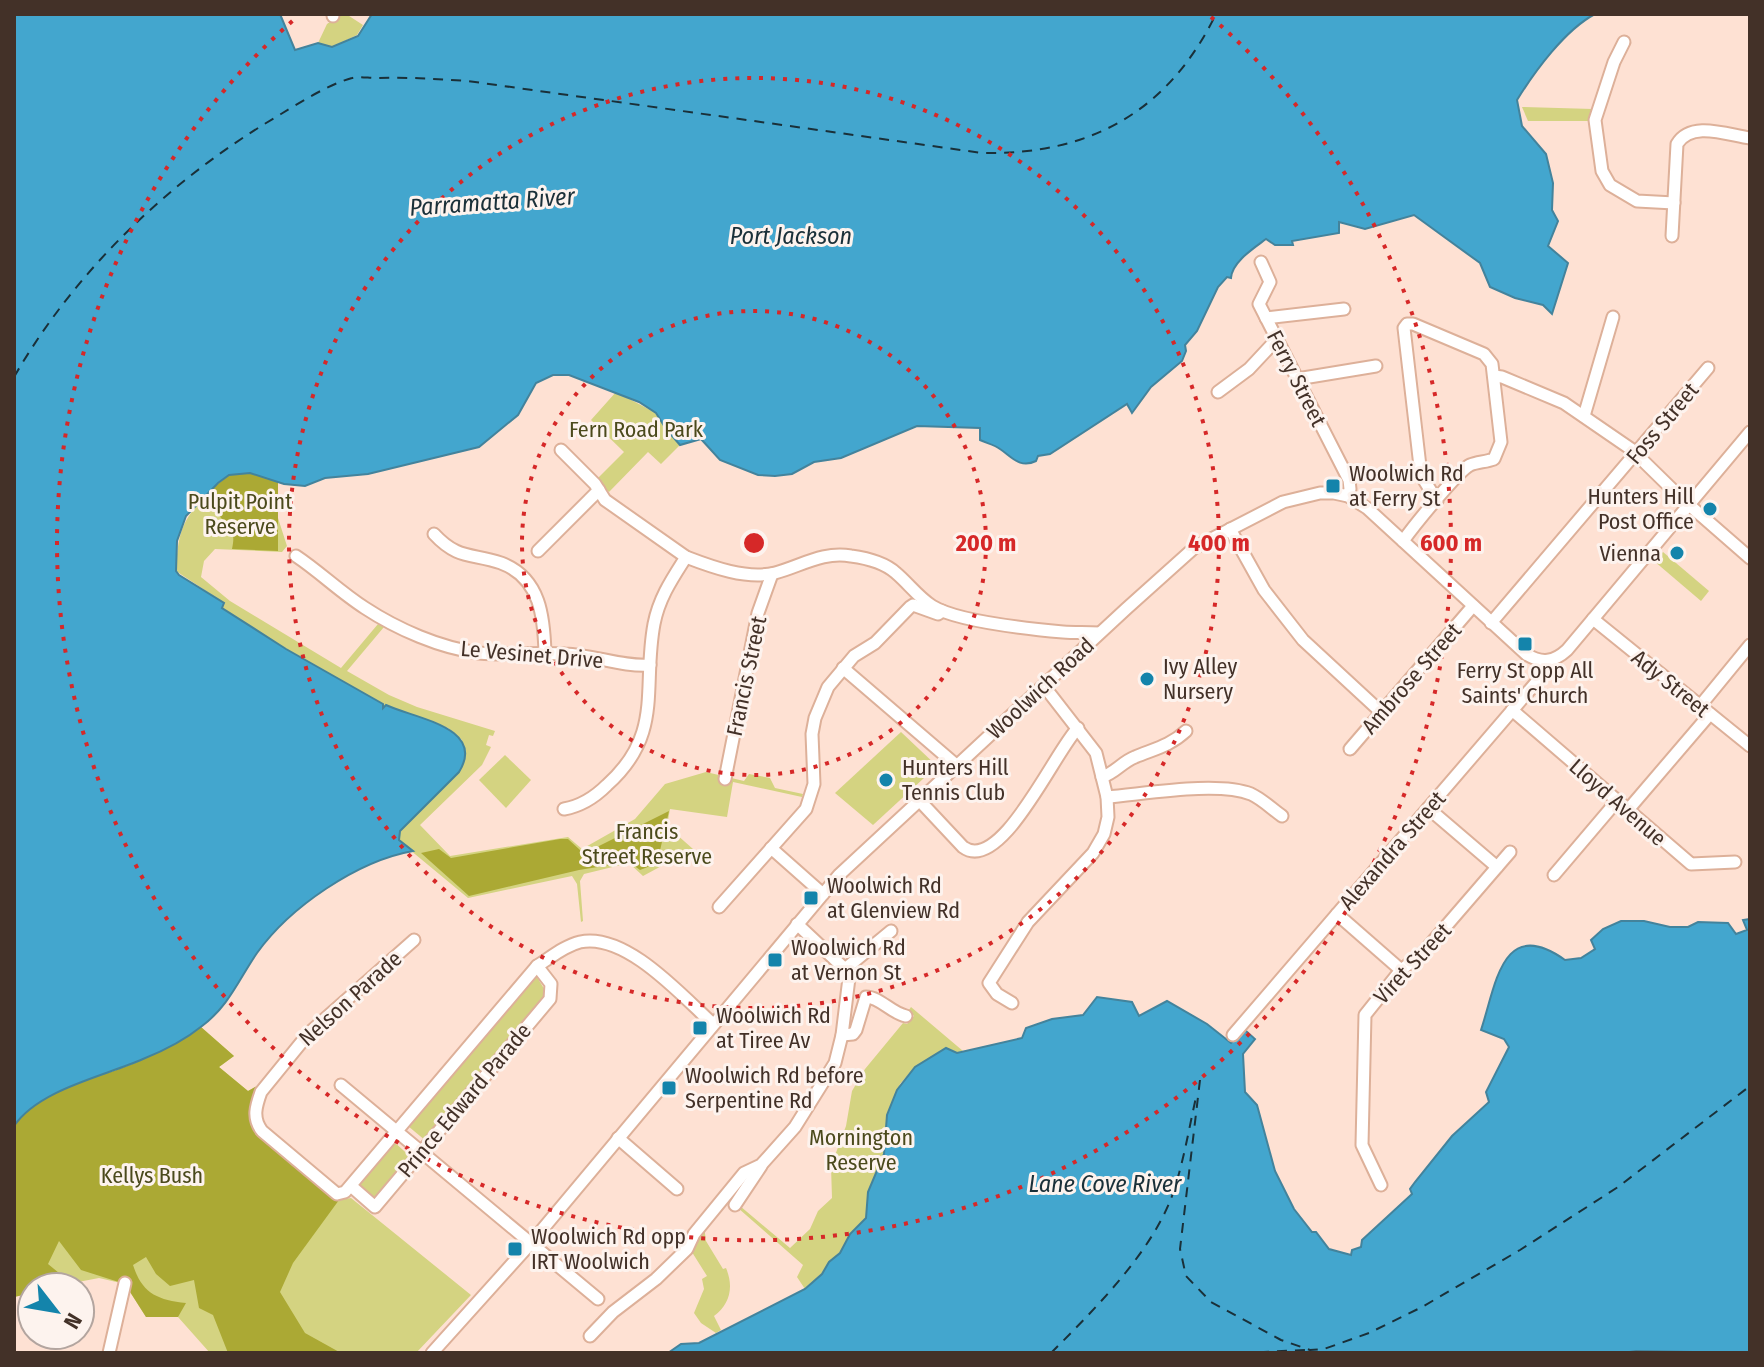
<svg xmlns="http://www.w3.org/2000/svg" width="1764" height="1367" font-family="'Fira Sans Condensed',sans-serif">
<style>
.green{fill:#d4d381}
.forest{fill:#aba934}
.water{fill:#43a6ce;stroke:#43839c;stroke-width:2}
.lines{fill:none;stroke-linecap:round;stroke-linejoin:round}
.ferry{stroke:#1a3039;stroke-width:2;stroke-dasharray:10 8;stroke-linecap:butt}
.minor-casing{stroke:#ddb099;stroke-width:15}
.minor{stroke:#fff;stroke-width:11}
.ring{fill:none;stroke:#d62828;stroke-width:4;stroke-dasharray:4 8}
.poi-dot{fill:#1484ab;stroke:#fdf3ee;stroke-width:3}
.labels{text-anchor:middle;stroke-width:6;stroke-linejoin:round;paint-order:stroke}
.street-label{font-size:22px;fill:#433128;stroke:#fdf3ee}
.park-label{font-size:22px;fill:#4b4a1c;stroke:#fdf3ee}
.poi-label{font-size:22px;fill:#433128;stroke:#fdf3ee;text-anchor:start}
.water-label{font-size:24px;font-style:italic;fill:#1a3039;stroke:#fdf3ee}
.centre{fill:#d62828;stroke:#fdf3ee;stroke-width:4}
.ring-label{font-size:24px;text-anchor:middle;font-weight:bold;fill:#d62828;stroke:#fdf3ee;stroke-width:6;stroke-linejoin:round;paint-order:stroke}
</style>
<rect width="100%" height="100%" fill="#fee1d3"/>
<g class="green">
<path d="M337,14H346L363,25L357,35L332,47L318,43L327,24L334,19Z"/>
<path d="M1522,107L1593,109L1590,121H1528Z"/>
<path d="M616,392L656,413L666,429L680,445L661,464L648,452L609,492L597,479L624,452L591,420Z"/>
<path d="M278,482V518L287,546L282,552L215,549L204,561L201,577L230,601L341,668L378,624L384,627L347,671L389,695L417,707L495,731L493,736L489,735L486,745L491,747L482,765L420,825L450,856L568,837L582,849L635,819L665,784L706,772L744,781L749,774L770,778L775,788L803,794L802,797L733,782L727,817L670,809L667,826L693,849L643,876L629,863L584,874L580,881L583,921L581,922L577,884L572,876L468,898L398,840L399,831L459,772L462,740L448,728L386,706L383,708V704L286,649L221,608L224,603L176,571C178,523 186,516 218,483Z"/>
<path d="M1663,552L1709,591L1701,601L1654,561Z"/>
<path d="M901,732L937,766L873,825L835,793Z"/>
<path d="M505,755L531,780L506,808L479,780Z"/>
<path d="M535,974L548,995L426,1141L408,1126Z"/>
<path d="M911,1007L963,1051L957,1053L946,1048L915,1067L900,1084L887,1120L884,1154L868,1192L866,1218L850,1234L840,1253L829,1262L823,1274L805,1289L797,1277L803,1265L738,1208L740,1206L790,1248L810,1229L818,1211L832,1198L831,1166L846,1126L852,1091L865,1069L903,1023L907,1024L914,1016L909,1010Z"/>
<path d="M201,1027L234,1056L219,1067L248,1091L257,1086L251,1121L258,1133L339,1200L351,1198L471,1295L416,1353H210L178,1317H146L125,1284L99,1278L52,1287H32V1293L14,1297V1126Z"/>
<path d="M394,1142L412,1158L376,1202L357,1186Z"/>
<path d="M704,1226L706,1241L723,1269L726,1268C734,1287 730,1304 714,1316L721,1330L716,1333L701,1323L694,1313L704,1289L702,1279L707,1276L690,1249L695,1246V1238Z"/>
</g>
<g class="forest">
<path d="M250,473L278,482V551L232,549C237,526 227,529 217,512C214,506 212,498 209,491L229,475Z"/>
<path d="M669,811L659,855L653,865L640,870L629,862L579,870L469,896L421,853L439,849L451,858L560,839H568L580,850L593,849Z"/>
<path d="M201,1027L234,1056L219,1067L248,1091L257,1086L251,1121L258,1133L339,1200L293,1263L280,1292L305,1333L341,1353H228L213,1315L199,1308L194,1280L170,1286L156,1274L146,1257L133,1265C142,1293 157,1300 186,1303L178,1317H146L125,1284L81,1270L59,1241L48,1264L70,1282L52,1287H32V1293L14,1297V1126C40,1087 107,1077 146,1058C164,1049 182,1037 201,1027Z"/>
</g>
<g class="water">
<path d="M14,14H280L295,50L318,43L332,47L358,36L372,14H1595C1565,30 1535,71 1517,100L1522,126L1546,154L1553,183L1552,210L1558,221L1548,246L1568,263L1552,314L1543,305L1515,298L1490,287L1480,263L1414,215L1365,229L1339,222V233L1292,241L1293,245H1275L1266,239C1254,248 1232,262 1231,278L1227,277L1218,287L1197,331L1185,345L1186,351L1182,361L1151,387L1132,413L1127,404L1050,454L1038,456L1036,461C1020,469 1012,457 1000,449C995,445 986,443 980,440V428L917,426L841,458L814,462L792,474L775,476L758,475L720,460L701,439L680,445L666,429L656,413L639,402L569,375H553L536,383L518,415L479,447L368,474L325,478L305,486L284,484L250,473L229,475L218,483L186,516L177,541L176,571L179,575L224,603L222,608L286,649L383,704V708L386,705C413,718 487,727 459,772L400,831L399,840L413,851C357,861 290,907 257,953C239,979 229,1006 202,1026C186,1039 163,1051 143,1059C105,1076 39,1089 14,1126Z"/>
<path d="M1750,919V1353L1636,1351L1623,1353H668L681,1344L699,1343L805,1289L822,1274L829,1262L840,1253L850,1234L866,1218L868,1192L884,1154L887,1115L897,1090L915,1067L946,1048L957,1053L1022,1038L1026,1028L1052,1019L1083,1015L1097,997L1132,1002L1139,1016L1167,1001L1207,1024L1231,1043L1245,1030L1255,1039L1243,1054L1245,1092L1257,1105L1275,1171L1294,1209L1312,1232H1316L1329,1249L1351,1255L1352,1250L1361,1247L1362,1240L1412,1194L1410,1189L1415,1182L1452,1136L1489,1102L1486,1092L1509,1047L1504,1039L1481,1030C1496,985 1502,915 1565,960L1581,958L1595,949L1591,940L1603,929L1621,921H1644L1670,927H1688L1698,922L1728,923L1736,934L1747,930L1743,920Z"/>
</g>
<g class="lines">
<g class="ferry">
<path d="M14,377C77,268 172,178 281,114C301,102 329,84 352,78C359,76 368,78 376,78C407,77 437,79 468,81L982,153C1090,155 1168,112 1216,14"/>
<path d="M1200,1080L1180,1249L1186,1276L1211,1302L1281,1340L1310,1350L1324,1349L1369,1333L1422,1307L1520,1250L1618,1187L1750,1086"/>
<path d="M1051,1353C1094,1310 1151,1253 1172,1196C1184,1162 1189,1127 1197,1093"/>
<path d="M1241,1353L1305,1350"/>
</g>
<g class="minor-casing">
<g id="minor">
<path d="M333,14V16"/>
<path d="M1624,42L1614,62L1595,120L1602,171L1610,185L1637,201L1674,203"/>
<path d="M1672,236L1677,144C1691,120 1728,135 1750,138"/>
<path d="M1261,262L1270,282L1259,304L1349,480L1350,489L1348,496"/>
<path d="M1266,318L1344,309"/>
<path d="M1494,376L1502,377L1564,403L1631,449L1680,497L1750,558"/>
<path d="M1297,379L1376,366"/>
<path d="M1218,392L1249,369L1277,339"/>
<path d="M1584,416L1613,317"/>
<path d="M561,450L595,484L605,500L686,557C712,567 747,580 775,573C801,566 823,551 851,556C866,558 884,562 896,573C908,583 918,597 932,606C958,622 1030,629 1063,632C1075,633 1087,632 1099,633"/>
<path d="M1230,529L1264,590L1303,640L1382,713"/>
<path d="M434,534C458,560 472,553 501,563C541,578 544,618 545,653"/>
<path d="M1403,541C1413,527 1458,471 1470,465C1477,462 1486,462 1494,459L1501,442L1492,364L1484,354L1413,324H1407L1404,328L1421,475L1437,501"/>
<path d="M538,551L599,490"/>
<path d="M296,556C320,572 340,592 365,608C397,629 440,648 479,653C508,656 537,652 565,654C594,655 622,667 650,665"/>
<path d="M1593,619L1750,746"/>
<path d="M1491,623L1708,368"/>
<path d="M843,668L956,765"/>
<path d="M1700,706L1750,645"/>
<path d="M1512,710L1691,864L1735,862"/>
<path d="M1350,749L1473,606"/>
<path d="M1102,777C1115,773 1122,762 1135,757C1154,749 1170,746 1186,731"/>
<path d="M725,779L758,613L772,574"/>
<path d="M1107,797C1145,794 1217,781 1251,794C1262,799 1272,809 1282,816"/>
<path d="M919,800L963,847C1001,875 1056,749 1078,728"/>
<path d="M1428,808L1497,867"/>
<path d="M564,809C581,806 595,797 607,785C664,734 642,688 654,624C659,598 672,579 686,557"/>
<path d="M1627,811L1710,714"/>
<path d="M771,848L823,894"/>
<path d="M1554,875L1616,802"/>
<path d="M719,907L806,809L814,784L812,734L815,718L828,687L854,656L875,643L910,607L913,605L938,614L942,611"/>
<path d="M1337,914L1401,970"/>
<path d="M414,940L309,1033L261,1092C256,1106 252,1118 262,1131L337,1194L345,1192L537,966C550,958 564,946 580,942C626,932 682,996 713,1024"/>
<path d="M845,969L891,931"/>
<path d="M1012,1003L997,994L989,983L1028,922L1093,853L1104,834L1108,817L1107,797L1096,753L1044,686"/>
<path d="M842,1035L853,1034L856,1030L866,997C880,997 891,1013 906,1016"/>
<path d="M1233,1035L1540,678L1547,661"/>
<path d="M341,1085L598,1299"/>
<path d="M618,1138L677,1189"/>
<path d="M1381,1185L1362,1145L1365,1015L1401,970L1422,954L1510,852"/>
<path d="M351,1186L375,1207L550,999L551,984L537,966"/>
<path d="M735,1205L761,1166"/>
<path d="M590,1336L613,1312L656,1279L687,1249L694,1234L744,1173L761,1165L795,1127L835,1063L842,1035L849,978L845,969L797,924"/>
<path d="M109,1353L125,1283"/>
<path d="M432,1353L531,1243L839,875L1126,609L1194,548L1283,502L1320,493H1334L1348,496L1367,508L1526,654C1542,664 1554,662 1567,650L1750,432"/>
</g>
</g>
<use href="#minor" class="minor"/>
</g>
<g class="ring">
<circle cx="754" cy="543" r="232"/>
<circle cx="754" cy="543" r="465"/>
<path d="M1211 17A697 697 0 1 1 297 17"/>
</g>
<g class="poi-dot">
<rect x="1325" y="478" width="16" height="16" rx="4"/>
<circle cx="1710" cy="509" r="8"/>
<circle cx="1677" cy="553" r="8"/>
<rect x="1517" y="636" width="16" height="16" rx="4"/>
<circle cx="1147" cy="679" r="8"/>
<circle cx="886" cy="780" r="8"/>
<rect x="803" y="890" width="16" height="16" rx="4"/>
<rect x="767" y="952" width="16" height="16" rx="4"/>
<rect x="692" y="1020" width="16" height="16" rx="4"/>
<rect x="661" y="1080" width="16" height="16" rx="4"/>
<rect x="507" y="1241" width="16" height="16" rx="4"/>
</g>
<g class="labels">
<g class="street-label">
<text transform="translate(1297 378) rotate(63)" y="8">Ferry Street</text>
<text transform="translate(1662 423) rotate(-50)" y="8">Foss Street</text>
<text transform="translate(532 654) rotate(5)" y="8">Le Vesinet Drive</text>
<text transform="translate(746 676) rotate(-78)" y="8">Francis Street</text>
<text transform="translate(1411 678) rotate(-49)" y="8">Ambrose Street</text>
<text transform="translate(1671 683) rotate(39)" y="8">Ady Street</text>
<text transform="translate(1040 688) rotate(-43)" y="8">Woolwich Road</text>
<text transform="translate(1618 802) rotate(41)" y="8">Lloyd Avenue</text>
<text transform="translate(1392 850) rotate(-49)" y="8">Alexandra Street</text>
<text transform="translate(1412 963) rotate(-47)" y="8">Viret Street</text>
<text transform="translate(350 998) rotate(-42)" y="8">Nelson Parade</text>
<text transform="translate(464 1100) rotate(-50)" y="8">Prince Edward Parade</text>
</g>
<g class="park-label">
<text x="636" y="437">Fern Road Park</text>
<text x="240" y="509">Pulpit Point<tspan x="240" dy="25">Reserve</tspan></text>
<text x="647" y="839">Francis<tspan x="647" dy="25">Street Reserve</tspan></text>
<text x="861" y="1145">Mornington<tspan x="861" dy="25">Reserve</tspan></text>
<text x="152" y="1183">Kellys Bush</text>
</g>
<g class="poi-label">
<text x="1349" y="481">Woolwich Rd<tspan x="1349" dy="25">at Ferry St</tspan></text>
<text x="1694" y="504" text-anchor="end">Hunters Hill<tspan x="1694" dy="25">Post Office</tspan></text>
<text x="1661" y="561" text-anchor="end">Vienna</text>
<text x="1163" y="674">Ivy Alley<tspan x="1163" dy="25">Nursery</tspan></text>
<text x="1525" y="678" text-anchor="middle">Ferry St opp All<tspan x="1525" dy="25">Saints' Church</tspan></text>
<text x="902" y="775">Hunters Hill<tspan x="902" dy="25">Tennis Club</tspan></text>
<text x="827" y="893">Woolwich Rd<tspan x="827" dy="25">at Glenview Rd</tspan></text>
<text x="791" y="955">Woolwich Rd<tspan x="791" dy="25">at Vernon St</tspan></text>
<text x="716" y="1023">Woolwich Rd<tspan x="716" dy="25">at Tiree Av</tspan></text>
<text x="685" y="1083">Woolwich Rd before<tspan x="685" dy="25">Serpentine Rd</tspan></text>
<text x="531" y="1244">Woolwich Rd opp<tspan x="531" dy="25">IRT Woolwich</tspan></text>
</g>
<g class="water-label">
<text transform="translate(492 202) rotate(-4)" y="8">Parramatta River</text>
<text x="791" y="244">Port Jackson</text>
<text x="1105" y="1192">Lane Cove River</text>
</g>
</g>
<circle cx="754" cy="543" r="12" class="centre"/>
<g class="ring-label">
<text x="986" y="551">200 m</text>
<text x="1219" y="551">400 m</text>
<text x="1451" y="551">600 m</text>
</g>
<rect width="1764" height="1367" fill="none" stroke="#433128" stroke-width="32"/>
<g transform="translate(56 1311) rotate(121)"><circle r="38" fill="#fdf3ee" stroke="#b3a59f" stroke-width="2"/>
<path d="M0-6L14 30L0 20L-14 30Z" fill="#1484ab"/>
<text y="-12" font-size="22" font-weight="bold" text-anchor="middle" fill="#433128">N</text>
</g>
</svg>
